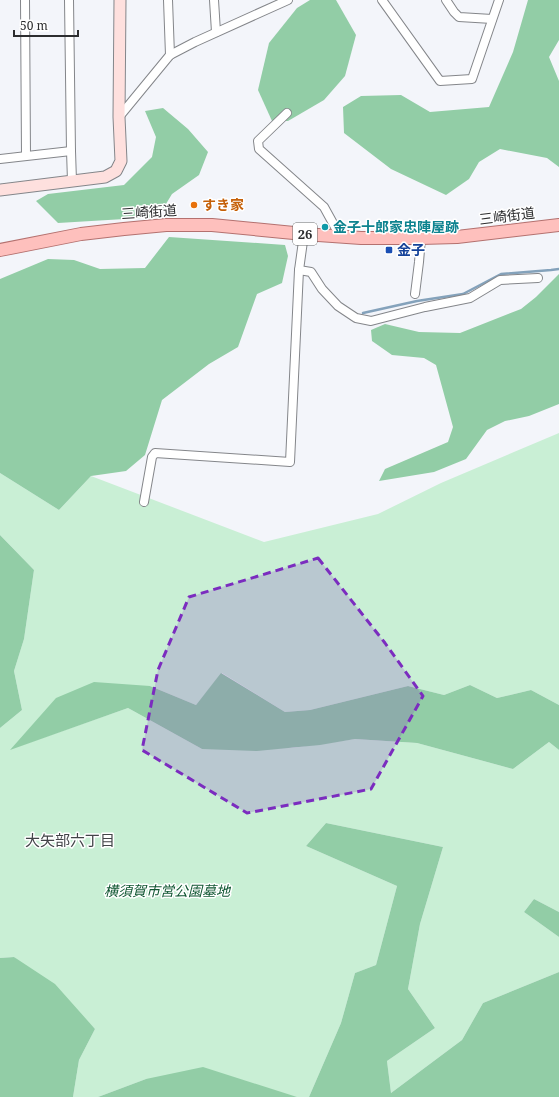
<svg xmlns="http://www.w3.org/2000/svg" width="559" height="1097" font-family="'Noto Serif','Noto Sans JP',serif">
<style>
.green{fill:#c9efd5}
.forest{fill:#92cda6}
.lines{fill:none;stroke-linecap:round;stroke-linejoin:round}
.stream{stroke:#84a2bb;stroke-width:2.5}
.street-casing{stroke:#84868a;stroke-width:10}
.secondary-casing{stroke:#84868a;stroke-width:13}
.primary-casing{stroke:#b4716f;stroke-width:14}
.street{stroke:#fff;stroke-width:8}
.secondary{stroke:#fee0de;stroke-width:11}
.primary{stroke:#fec0bd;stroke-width:12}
.marked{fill:#7b2cbf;fill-opacity:0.2;stroke:#7b2cbf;stroke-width:3;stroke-dasharray:8 5;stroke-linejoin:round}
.food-dot{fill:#e8710a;stroke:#fff;stroke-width:1.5}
.culture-dot{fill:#0f9aa8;stroke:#fff;stroke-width:1.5}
.transit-dot{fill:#1a4fb4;stroke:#fff;stroke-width:1.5}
.labels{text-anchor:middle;stroke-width:3;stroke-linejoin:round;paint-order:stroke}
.shield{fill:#fff;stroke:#6b6c6d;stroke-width:1}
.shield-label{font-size:13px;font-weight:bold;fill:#2c2d2f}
.food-label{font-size:14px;font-weight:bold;fill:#c56008;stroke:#fff;text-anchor:start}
.street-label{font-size:14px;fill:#2c2d2f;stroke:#fff}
.culture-label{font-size:14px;font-weight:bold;fill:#0d838f;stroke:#fff;text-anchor:start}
.transit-label{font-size:14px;font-weight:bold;fill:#164399;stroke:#fff;text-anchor:start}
.park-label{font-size:14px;font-style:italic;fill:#0f5531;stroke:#fff}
.neighbourhood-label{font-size:15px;fill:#424448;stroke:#fff}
</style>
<rect width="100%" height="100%" fill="#f3f5fa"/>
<path class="green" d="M559,433V705L531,690L497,698L470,685L444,695L408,686L310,710L285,712L222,673L196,705L150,686L11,749L128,708L202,749L292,748L355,739L417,743L513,769L549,742L559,750V912L534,899L524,912L559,937V972L483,1003L462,1040L391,1093L387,1061L435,1028L408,989L420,924L443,847L326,823L306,846L397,886L376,965L355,973L341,1023L309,1097H297L146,1079L98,1097H73L79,1060L95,1029L14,957L0,958V728L22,710L14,671L24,639L34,570L0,535V473L59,510L91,476L264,542L378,514L441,483Z"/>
<g class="forest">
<path d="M310,0H336L356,35L345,76L324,100L288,121H272L258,90L269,43L297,8Z"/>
<path d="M528,0H559V40L549,57L559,81V167L547,158L500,149L479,162L469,179L446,195L391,169L344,133L343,107L361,96L401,95L430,112L489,107L513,52Z"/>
<path d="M163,108L188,129L208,152L199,175L172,194L158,217L58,223L36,201L48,194L124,185L152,157L156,137L145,111Z"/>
<path d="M169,237L285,245L288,256L282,283L257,294L238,347L209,364L162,400L145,455L126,471L91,476L59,510L0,473V279L48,259L74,260L100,269L145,268Z"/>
<path d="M559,274V404L529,416L505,421L487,430L466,459L434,472L379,481L385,469L448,442L453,427L436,365L424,358L392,355L372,341L371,330L385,324L419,332L460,333L521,309L536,297Z"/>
<path d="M0,535L34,570L24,639L14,671L22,710L0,728Z"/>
<path d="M221,673L285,712L310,710L408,686L444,695L470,685L497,698L531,690L559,705V750L549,742L513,769L417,743L355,739L320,745L257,751L202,749L128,708L10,750L56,698L94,682L150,686L196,705Z"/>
<path d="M326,823L443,847L420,924L408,989L435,1028L387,1061L391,1093L462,1040L483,1003L559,972V1097H309L341,1023L355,973L376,965L397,886L306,846Z"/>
<path d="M534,899L559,912V937L524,912Z"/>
<path d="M14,957L55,984L95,1029L79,1060L73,1097H0V958Z"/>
<path d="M203,1067L297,1097H98L146,1079Z"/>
</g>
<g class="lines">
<path class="stream" d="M363,313L417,301L463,294L501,274L551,270L559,269"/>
<g class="street-casing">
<g id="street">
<path d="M25,0L26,155"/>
<path d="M69,0L71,151L72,181"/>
<path d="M168,0L170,55"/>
<path d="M214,0L216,32"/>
<path d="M382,0L440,81L472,79L499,0"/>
<path d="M446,0L454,12L459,17L492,19"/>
<path d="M287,113L258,141L259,149L324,207L340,236"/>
<path d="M119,117L170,55L195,42L288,0"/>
<path d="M0,159L71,151"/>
<path d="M299,270L311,272L322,289L338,306L356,318L371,321L425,307L470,298L500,280L538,278"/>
<path d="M415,294L419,262L421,238"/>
<path d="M144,502L152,457L155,453L290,462L299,270L304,234"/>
</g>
</g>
<g class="secondary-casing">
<path id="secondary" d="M0,190L105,177L116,171L121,161L119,117L120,0"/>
</g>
<g class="primary-casing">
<path id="primary" d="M0,250L81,234L124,229L166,225H212L304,234L361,238H421L457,237L559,225"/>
</g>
<use href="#street" class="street"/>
<use href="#secondary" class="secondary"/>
<use href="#primary" class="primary"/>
</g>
<path class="marked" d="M318,558L385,643L423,696L371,789L247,813L142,750L158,670L189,597Z"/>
<circle class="food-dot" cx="194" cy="205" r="4"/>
<circle class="culture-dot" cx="325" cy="227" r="4"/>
<rect class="transit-dot" x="385" y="246" width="8" height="8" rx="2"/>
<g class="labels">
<rect class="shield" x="293" y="223" width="24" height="22" rx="3"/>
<g class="shield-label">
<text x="305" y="239">26</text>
</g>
<g class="food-label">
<text x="202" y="210">すき家</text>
</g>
<g class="street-label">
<text transform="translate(149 212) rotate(-4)" y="5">三崎街道</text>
<text transform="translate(507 216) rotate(-7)" y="5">三崎街道</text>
</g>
<g class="culture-label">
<text x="333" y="232">金子十郎家忠陣屋跡</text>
</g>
<g class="transit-label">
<text x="397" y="255">金子</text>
</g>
<g class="park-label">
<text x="167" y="896">横須賀市営公園墓地</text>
</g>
<g class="neighbourhood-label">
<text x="70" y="846">大矢部六丁目</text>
</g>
</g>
<path d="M14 30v6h64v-6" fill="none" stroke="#2c2d2f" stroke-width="2"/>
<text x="20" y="30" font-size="12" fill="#2c2d2f" stroke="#ffffff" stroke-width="3" paint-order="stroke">50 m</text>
</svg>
